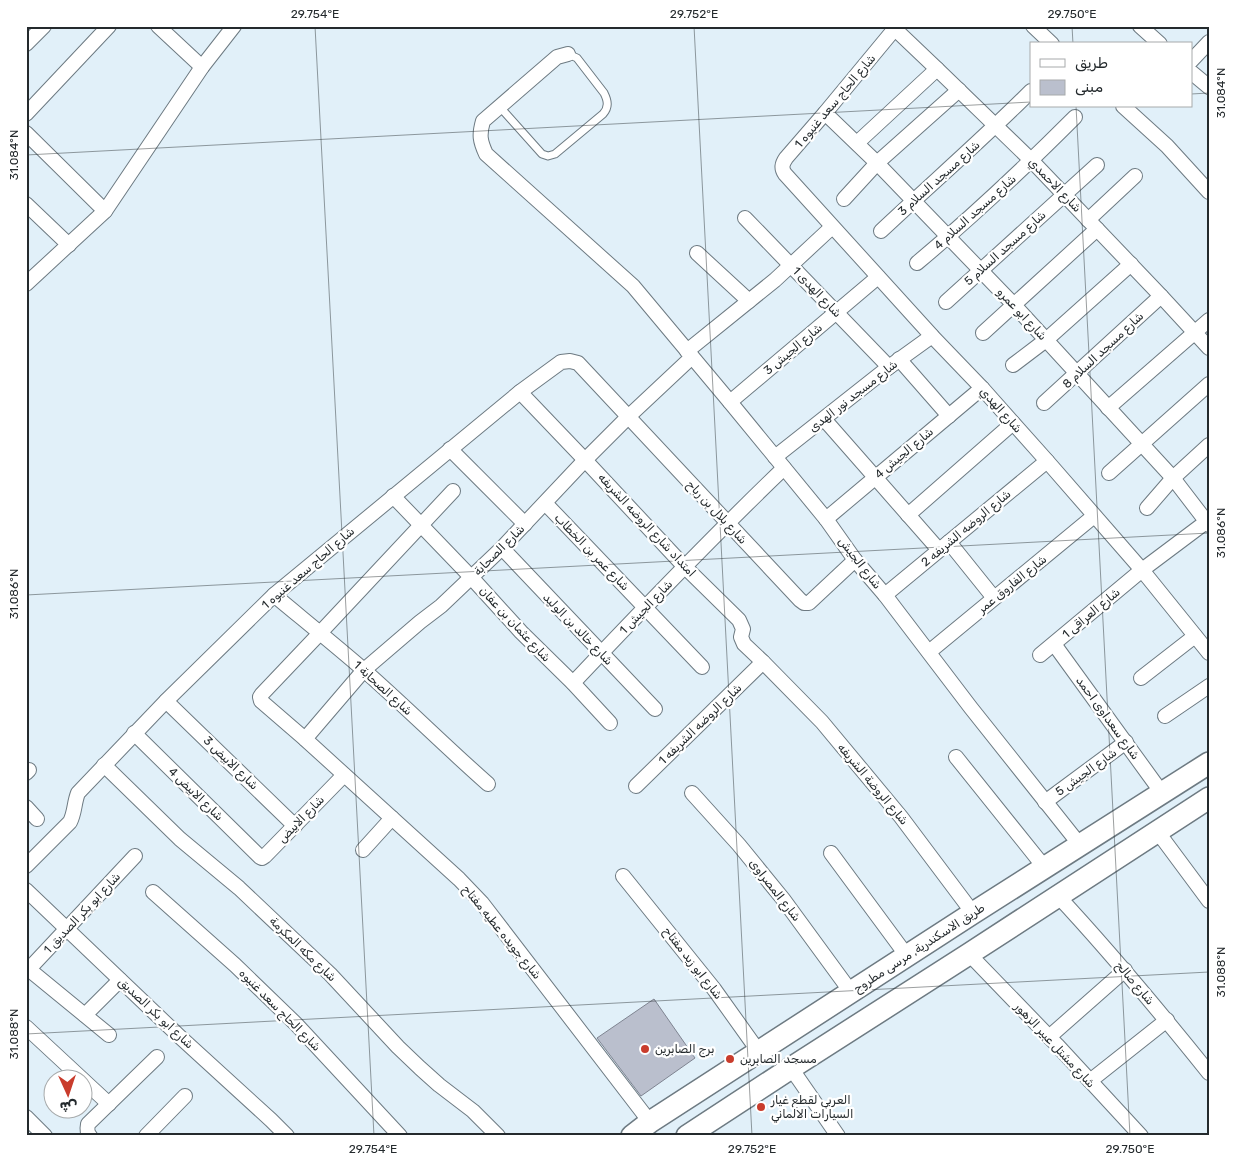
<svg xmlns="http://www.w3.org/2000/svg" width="1235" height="1162" font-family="Rubik,Vazirmatn,sans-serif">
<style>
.building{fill:#babfcd;stroke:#7f8491}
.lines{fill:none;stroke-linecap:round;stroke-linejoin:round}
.lane-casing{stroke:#6d7a82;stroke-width:9}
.street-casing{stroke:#6d7a82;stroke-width:16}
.primary-casing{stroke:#6d7a82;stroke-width:24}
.lane{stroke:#fff;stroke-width:7}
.street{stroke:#fff;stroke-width:14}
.primary{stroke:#fff;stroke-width:21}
.ticks{fill:none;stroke:#242a2d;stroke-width:1;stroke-opacity:0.45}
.poi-dot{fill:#c93c2c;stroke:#fff;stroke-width:2}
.labels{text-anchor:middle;stroke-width:4.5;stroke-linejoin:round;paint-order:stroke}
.street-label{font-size:12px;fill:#242a2d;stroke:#fff}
.poi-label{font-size:12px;fill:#242a2d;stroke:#fff;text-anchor:start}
.neatline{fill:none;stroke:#242a2d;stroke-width:2}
.ticks-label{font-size:12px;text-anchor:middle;fill:#242a2d}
</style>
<rect width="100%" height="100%" fill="#e1f0f9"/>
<path class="building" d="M654,999L695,1058L641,1096L597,1038Z"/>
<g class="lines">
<g class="lane-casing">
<path id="lane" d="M499,106L542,154L548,156L555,154L603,114C609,107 608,101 604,93L577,58L568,54"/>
</g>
<g class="street-casing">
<g id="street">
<path d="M158,26L202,67"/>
<path d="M897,26L825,113L786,158C782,164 781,168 785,174L932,336L982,388L1047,461L1142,570L1209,653"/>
<path d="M1033,26L1052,44"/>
<path d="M1140,26L1160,44"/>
<path d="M895,29L937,69L1032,161L1161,296L1209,348"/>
<path d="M26,44L44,26"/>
<path d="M568,54L557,57L483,121C479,135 480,141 486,154L633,286L730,402L826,519L855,560L885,595L971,708L1080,845"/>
<path d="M1191,61L1209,42"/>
<path d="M1191,72L1209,87"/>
<path d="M1123,106L1167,146L1209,192"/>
<path d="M825,113L877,163L1014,305L1173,478L1209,525"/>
<path d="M26,114L109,26"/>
<path d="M26,133L105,211"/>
<path d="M857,143L937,69"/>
<path d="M844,199L877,163L959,90"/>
<path d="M26,204L69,245"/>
<path d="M745,218L889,367"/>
<path d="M1088,220L1135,176"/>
<path d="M881,231C931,184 983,139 1031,91"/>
<path d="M697,253L749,301"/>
<path d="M917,263C972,217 1024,168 1075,117"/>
<path d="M26,284L105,211L202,67L234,26"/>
<path d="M946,302L1097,165"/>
<path d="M983,333L1097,229"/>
<path d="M687,351L775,280L832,227"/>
<path d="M899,359L949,416"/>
<path d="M1013,365L1046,340L1131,264"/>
<path d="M520,392L585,460L684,566L739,620L743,629L741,637L744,644L763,662L822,722L901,817L973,913"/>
<path d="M730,402L878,277"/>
<path d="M1044,403L1161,296"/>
<path d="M1108,408L1209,320"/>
<path d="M824,419L939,550"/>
<path d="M450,449L525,524"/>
<path d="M775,457L889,367L932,336"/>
<path d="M1109,473L1209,384"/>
<path d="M453,491L320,633L262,694L260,697L261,701L305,739L459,879L482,903L650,1122"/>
<path d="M393,496L471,577L521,632L573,683L610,723"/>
<path d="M545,503L702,667"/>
<path d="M1147,508L1173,478L1209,445"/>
<path d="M908,515L1013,423"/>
<path d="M826,519L982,388"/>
<path d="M949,542L994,598"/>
<path d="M502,548L655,709"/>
<path d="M274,595C304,620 335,645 365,671C407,708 446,747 488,784"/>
<path d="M885,595L1047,461"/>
<path d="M1054,644L1162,793"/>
<path d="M929,652L1094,516"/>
<path d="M1040,655L1142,570L1206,522"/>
<path d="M1141,678L1195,636"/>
<path d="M573,683C642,610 711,538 784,468"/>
<path d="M166,701L295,826"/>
<path d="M1165,716L1209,686"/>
<path d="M134,733L260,857L262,858L265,856L344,775"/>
<path d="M305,739L364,670L420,622L441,606L502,548L585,460L628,417L692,357"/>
<path d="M956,757L1045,868"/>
<path d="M104,765L180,839L239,888L330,974L398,1047L420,1068L439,1085L473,1111L498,1136"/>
<path d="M26,773L29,770"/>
<path d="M636,786L763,662"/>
<path d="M692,793L739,845L783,899L851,992"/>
<path d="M1045,802L1126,742"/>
<path d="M26,807L37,819"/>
<path d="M1157,831L1209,901"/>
<path d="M363,850L392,818"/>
<path d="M831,853L907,956"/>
<path d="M26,866L70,822C75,812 74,803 78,793L166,701L274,595L520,392L561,362L570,361L578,363L800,600L804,603H809L855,560"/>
<path d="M623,876L714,989L759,1052"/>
<path d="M26,890L179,1036L271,1120L287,1136"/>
<path d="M153,892L235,965L296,1024L400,1136"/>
<path d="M1058,896C1111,953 1160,1012 1209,1073"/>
<path d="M969,954L1057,1045L1141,1136"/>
<path d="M26,967L109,1035"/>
<path d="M29,969L135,856"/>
<path d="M85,1015L120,980"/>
<path d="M26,1027L109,1104"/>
<path d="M1049,1037L1125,970"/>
<path d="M791,1068L838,1136"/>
<path d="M1090,1081L1167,1020"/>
<path d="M26,1117L45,1136"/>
<path d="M90,1136C87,1133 87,1129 88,1124L157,1057"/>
<path d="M146,1136L185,1096"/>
</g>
</g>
<g class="primary-casing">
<g id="primary">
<path d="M632,1136L650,1122L973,913L1209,763"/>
<path d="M687,1136L791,1068L969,954L1209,798"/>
</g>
</g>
<use href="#lane" class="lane"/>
<use href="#street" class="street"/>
<use href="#primary" class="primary"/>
</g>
<path class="ticks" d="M315,26L374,1136M694,26L752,1136M1072,26L1073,44M1191,94L1209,93M1076,106L1130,1136M26,155L1031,102M26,595L1209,533M26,1034L1209,972"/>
<g class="poi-dot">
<circle cx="645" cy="1049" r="5"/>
<circle cx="730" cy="1059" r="5"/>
<circle cx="761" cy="1107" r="5"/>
</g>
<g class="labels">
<g class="street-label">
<text transform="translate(835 101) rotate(-50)" y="4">شارع الحاج سعد غنيوه 1</text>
<text transform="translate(939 178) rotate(-42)" y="4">شارع مسجد السلام 3</text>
<text transform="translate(1055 185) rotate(46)" y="4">شارع الاحمدي</text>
<text transform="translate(975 212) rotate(-42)" y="4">شارع مسجد السلام 4</text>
<text transform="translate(1005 248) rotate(-42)" y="4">شارع مسجد السلام 5</text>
<text transform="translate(817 292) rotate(46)" y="4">شارع الهدى 1</text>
<text transform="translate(1022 314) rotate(47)" y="4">شارع ابو عمرو</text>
<text transform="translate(793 349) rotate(-40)" y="4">شارع الجيش 3</text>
<text transform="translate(1103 350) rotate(-43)" y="4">شارع مسجد السلام 8</text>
<text transform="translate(853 396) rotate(-38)" y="4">شارع مسجد نور الهدى</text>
<text transform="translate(1001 410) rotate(48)" y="4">شارع الهدي</text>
<text transform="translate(904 453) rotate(-40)" y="4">شارع الجيش 4</text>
<text transform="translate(717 512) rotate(47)" y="4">شارع بلال بن رباح</text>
<text transform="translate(647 525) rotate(47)" y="4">امتداد شارع الروضه الشريفه</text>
<text transform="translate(966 528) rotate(-40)" y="4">شارع الروضه الشريفه 2</text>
<text transform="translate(499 550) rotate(-45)" y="4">شارع الصحابة</text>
<text transform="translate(592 552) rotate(46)" y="4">شارع عمر بن الخطاب</text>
<text transform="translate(860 563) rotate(52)" y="4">شارع الجيش</text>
<text transform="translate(308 568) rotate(-41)" y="4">شارع الحاج سعد غنيوه 1</text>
<text transform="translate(1012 584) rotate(-39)" y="4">شارع الفاروق عمر</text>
<text transform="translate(646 607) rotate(-46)" y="4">شارع الجيش 1</text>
<text transform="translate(1091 613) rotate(-40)" y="4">شارع العراقى 1</text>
<text transform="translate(515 624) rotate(47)" y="4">شارع عثمان بن عفان</text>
<text transform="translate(578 629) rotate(46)" y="4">شارع خالد بن الوليد</text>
<text transform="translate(383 688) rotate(42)" y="4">شارع الصحابة 1</text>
<text transform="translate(1108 718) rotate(54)" y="4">شارع سعداوى احمد</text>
<text transform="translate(700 724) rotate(-44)" y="4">شارع الروضه الشريفه 1</text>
<text transform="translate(231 763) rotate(44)" y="4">شارع الابيض 3</text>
<text transform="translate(1086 772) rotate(-36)" y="4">شارع الجيش 5</text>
<text transform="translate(873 784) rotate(50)" y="4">شارع الروضة الشريفه</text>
<text transform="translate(196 794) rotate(44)" y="4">شارع الابيض 4</text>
<text transform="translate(301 819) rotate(-46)" y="4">شارع الابيض</text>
<text transform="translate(775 890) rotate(52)" y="4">شارع المصراوى</text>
<text transform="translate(82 913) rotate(-47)" y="4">شارع ابو بكر الصديق 1</text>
<text transform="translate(502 932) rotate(51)" y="4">شارع جويده عطيه مفتاح</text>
<text transform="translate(919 948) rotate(-33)" y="4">طريق الاسكندرية, مرسى مطروح</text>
<text transform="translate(303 949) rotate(44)" y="4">شارع مكه المكرمة</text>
<text transform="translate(693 963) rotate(52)" y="4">شارع ابو زيد مفتاح</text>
<text transform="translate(1135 983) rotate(50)" y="4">شارع صالح</text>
<text transform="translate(280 1010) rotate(45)" y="4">شارع الحاج سعد غنيوه</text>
<text transform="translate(156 1013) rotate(43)" y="4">شارع ابو بكر الصديق</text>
<text transform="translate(1055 1045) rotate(47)" y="4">شارع مشتل عبير الزهور</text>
</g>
<g class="poi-label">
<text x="655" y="1053">برج الصابرين</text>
<text x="740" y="1063">مسجد الصابرين</text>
<text x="771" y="1104">العربي لقطع غيار<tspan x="771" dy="14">السيارات الالماني</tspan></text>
</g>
</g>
<rect width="1235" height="1162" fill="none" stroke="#ffffff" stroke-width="55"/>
<rect x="1030" y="42" width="162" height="65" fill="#ffffff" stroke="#a7aaab"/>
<rect x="1040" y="59" width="25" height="8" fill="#ffffff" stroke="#a7aaab"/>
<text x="1075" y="68" font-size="15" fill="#242a2d">طريق</text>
<rect x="1040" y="80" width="25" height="15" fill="#babfcd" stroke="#a7aaab"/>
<text x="1075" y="92" font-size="15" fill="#242a2d">مبنى</text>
<g transform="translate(68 1094) rotate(177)"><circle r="24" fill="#ffffff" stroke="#a7aaab"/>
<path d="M0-4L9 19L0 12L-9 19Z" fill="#c93c2c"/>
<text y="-8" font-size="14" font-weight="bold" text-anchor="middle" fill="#242a2d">ش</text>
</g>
<rect x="28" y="28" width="1180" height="1106" class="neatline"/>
<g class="ticks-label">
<text x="315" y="18">29.754°E</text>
<text x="694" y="18">29.752°E</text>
<text x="1072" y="18">29.750°E</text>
<text transform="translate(1221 93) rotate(-90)" y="4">31.084°N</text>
<text transform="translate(14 155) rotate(-90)" y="4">31.084°N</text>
<text transform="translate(1221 533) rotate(-90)" y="4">31.086°N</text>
<text transform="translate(14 594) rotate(-90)" y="4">31.086°N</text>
<text transform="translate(1221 972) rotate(-90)" y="4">31.088°N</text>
<text transform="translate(14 1034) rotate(-90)" y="4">31.088°N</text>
<text x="373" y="1153">29.754°E</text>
<text x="752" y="1153">29.752°E</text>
<text x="1130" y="1153">29.750°E</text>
</g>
</svg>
